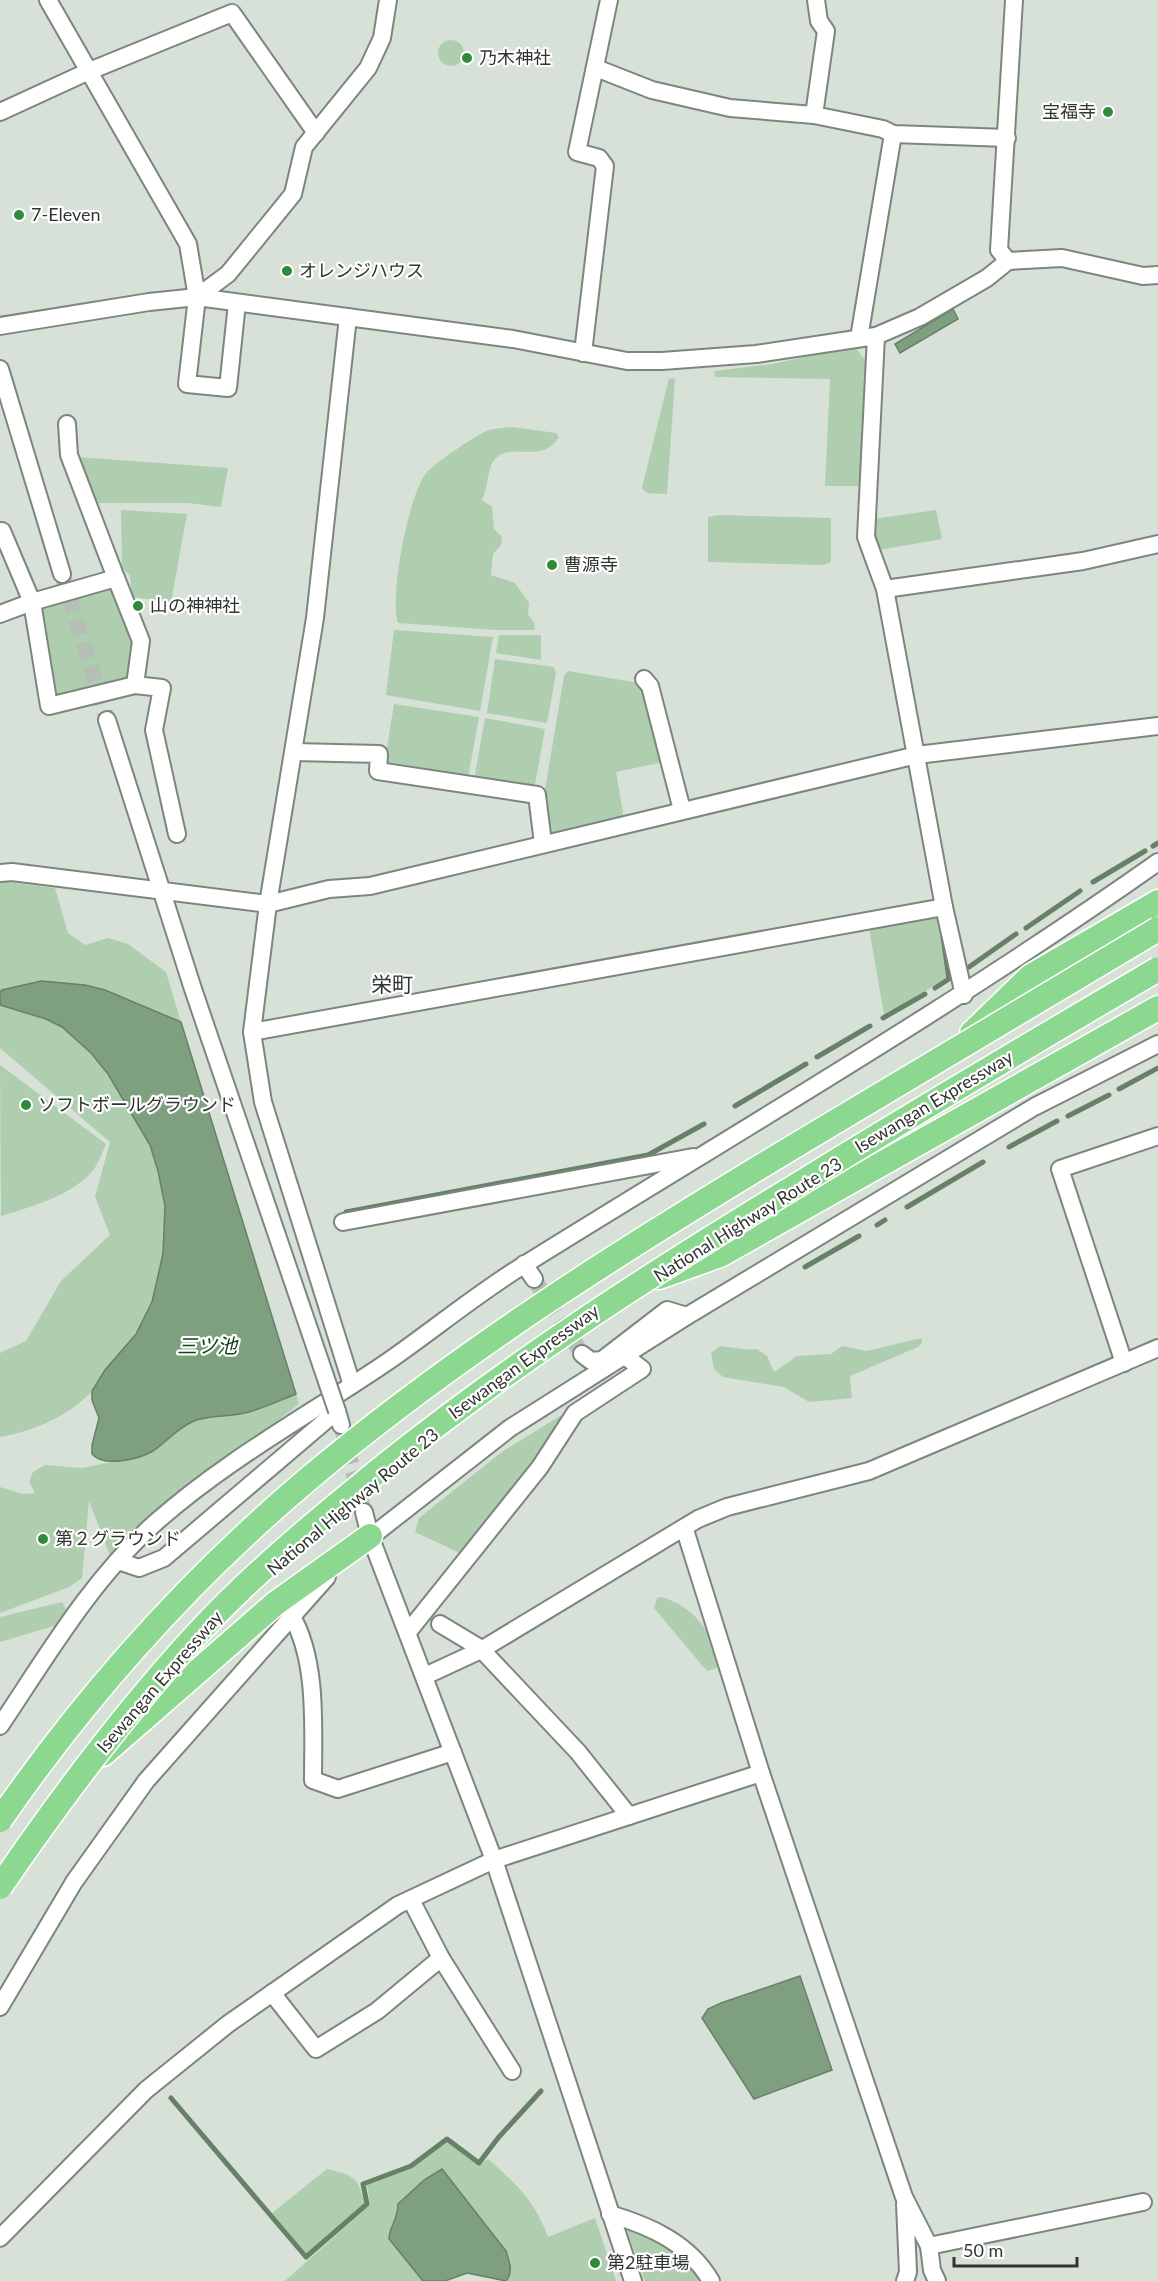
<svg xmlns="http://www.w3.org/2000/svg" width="1158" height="2281" font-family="Lato,'Noto Sans JP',sans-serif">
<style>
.green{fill:#aeceaf}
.water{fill:#7ea07f;stroke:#678068;stroke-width:1.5}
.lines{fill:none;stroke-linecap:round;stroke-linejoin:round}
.stream{stroke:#678068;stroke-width:5}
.minor-tunnel{stroke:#b6bfb6;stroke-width:16;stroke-dasharray:16 8;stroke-linecap:butt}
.minor-casing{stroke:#7d867d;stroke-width:20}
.highway-casing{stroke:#fff;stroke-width:27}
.minor{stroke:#fff;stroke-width:16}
.highway{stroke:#8dd891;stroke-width:24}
.minor-bridge-casing{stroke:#7d867d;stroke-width:20;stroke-linecap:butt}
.highway-bridge-casing{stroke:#fff;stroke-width:27;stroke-linecap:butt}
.minor-bridge{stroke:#fff;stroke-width:16}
.highway-bridge{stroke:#8dd891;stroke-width:24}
.poi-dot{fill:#2f8a3a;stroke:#fff;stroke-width:2}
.labels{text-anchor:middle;stroke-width:4.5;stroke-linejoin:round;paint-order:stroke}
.poi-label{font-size:18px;fill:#313531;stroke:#fff;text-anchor:start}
.street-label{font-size:18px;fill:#313531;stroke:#fff}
.water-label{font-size:20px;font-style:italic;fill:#104417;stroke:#fff}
.quarter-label{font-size:21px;fill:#313531;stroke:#fff}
</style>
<rect width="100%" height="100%" fill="#d7e1d7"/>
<g class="green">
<circle cx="451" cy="53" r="13"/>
<path d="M854,346L866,361L860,486H825L830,379L715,377L714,371L773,364Z"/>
<path d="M669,378L675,379L667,494L647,493L642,488Z"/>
<path d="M512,427L556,433L559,437C543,465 512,441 495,459C487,468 488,488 482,500L492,507L494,529L502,537L501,545L493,554L491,575L515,583L529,603L528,615L534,622L535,630H496L398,623C389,597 409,490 428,471C436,463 474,436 485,432C493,428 504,428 512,427Z"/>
<path d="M77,457L228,468L221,507L188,503H95Z"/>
<path d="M121,510L187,514L171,602L132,597L130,576L122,567Z"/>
<path d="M936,510L942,539L879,550L873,533V519Z"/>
<path d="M719,515L831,518V562L823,565L708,562V517Z"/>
<path d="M107,588L115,591L134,642L127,678L61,698L53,692L40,611L43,606Z"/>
<path d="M394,630L493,637L480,711L386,695Z"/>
<path d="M499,635H541V660L496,653Z"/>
<path d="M495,659L554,667L556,673L547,723L487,713Z"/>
<path d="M568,671L639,683L646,688L664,762L616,772L624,819L553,836L549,834L543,802L564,676Z"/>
<path d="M394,704L479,717L468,778L384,766Z"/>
<path d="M485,718L545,729L534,790L474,780Z"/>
<path d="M0,881L55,888L68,933L85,945L108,938L128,944L166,972L181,1022L129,999L85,985L0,992Z"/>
<path d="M937,915L948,978L884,1014L869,928Z"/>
<path d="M0,1005C21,1010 42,1015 60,1026C87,1043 106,1071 122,1098C131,1113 142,1129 150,1145C171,1193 168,1252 152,1301C143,1330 121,1348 104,1372C100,1378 97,1386 92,1391C70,1416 31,1432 0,1437V1353L26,1341L61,1281L110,1235L95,1197L110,1142L0,1048Z"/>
<path d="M0,1065L106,1144C103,1151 100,1159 96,1166C78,1194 31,1207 1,1216Z"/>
<path d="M917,1339H922V1343L918,1347L850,1376L852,1398L809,1402L784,1387L723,1377L714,1369L711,1353L720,1346C733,1347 744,1351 757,1349L767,1356L774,1372L797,1356L831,1354L842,1346L867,1351Z"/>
<path d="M296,1394L299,1404L152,1517L111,1558L89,1501L82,1578L69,1587L0,1613V1487L23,1494L35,1493L29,1482L33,1472L45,1465L82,1468L128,1459L152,1452L179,1428L195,1420L214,1415L241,1414Z"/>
<path d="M570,1410L533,1464L464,1555L415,1532L419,1518L503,1451Z"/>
<path d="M662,1597C696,1608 711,1632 721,1664L717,1668L707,1671L654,1608L657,1598Z"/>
<path d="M62,1602L66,1609L57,1625L0,1642V1617Z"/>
<path d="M447,2141L479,2165L488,2159C517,2185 534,2199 548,2237L595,2218L616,2281H506L509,2276L398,2218L389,2233V2240L423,2281H285L370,2205L367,2185L412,2168Z"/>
<path d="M327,2169C353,2176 358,2175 364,2203L306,2254L272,2213Z"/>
<path d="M625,2224L682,2255L703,2281H645Z"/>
</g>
<g class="water">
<path d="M953,309L958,319L900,353L895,344Z"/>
<path d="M41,981L85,985L105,990L181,1022L296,1394C278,1401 258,1411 240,1414C224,1417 209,1415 194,1421C177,1428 168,1441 153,1451C139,1459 104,1468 92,1454V1445L99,1418L92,1400V1391L105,1370L136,1334L152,1302L163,1254L165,1206L158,1171L150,1145L108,1074L91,1053L62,1027L46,1019L0,1005V992L2,990Z"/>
<path d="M800,1976L832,2070L754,2099L702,2018L708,2009L721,2003Z"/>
<path d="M442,2169L506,2251C509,2262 514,2271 506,2281L467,2273L445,2281H423L389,2239C389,2226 398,2221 398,2204L424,2180Z"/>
</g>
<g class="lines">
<g class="stream">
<path d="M1153,846L1158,843"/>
<path d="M1093,882L1145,851"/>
<path d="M1026,928L1080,891"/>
<path d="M969,967L1016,934"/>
<path d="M935,988L949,979L943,937"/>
<path d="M883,1018L925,994"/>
<path d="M817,1057L870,1026"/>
<path d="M1119,1089L1158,1068"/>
<path d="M735,1106L806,1064"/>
<path d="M1068,1116L1109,1095"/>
<path d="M1009,1147L1057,1121"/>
<path d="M907,1207L983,1162"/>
<path d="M346,1212L648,1155L704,1124"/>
<path d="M877,1225L885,1220"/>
<path d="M805,1267L859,1236"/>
<path d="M171,2098L306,2257L367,2204L363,2184L411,2166L447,2139L479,2163L498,2138L541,2091"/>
</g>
<g class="minor-tunnel">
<path d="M62,574L107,720"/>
<path d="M534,1279L582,1354"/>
<path d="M341,1425L364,1512"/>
</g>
<g class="minor-casing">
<g id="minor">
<path d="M48,0L188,244L197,297L187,384L228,388L237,303"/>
<path d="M596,68L652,90L730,108L814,115L883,129L893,134L1007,138"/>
<path d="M0,112L87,72L232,13L316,133"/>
<path d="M814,115L826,31L819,21L816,0"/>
<path d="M1008,261L999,250L1014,0"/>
<path d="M197,297L228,274L293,194L304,147L368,68L382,38L388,0"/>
<path d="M348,317L315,618L268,904L252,1032L263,1102L352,1385"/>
<path d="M0,326L149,302L197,297L513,339L627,361H662L756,354L876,336L920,317L987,278L1008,261L1062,258L1143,276L1158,275"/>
<path d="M876,336L866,537L885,589L944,907L964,995"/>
<path d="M859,338L893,134"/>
<path d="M583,353L605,166L599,158L577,152L609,0"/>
<path d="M0,369L62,574"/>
<path d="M2,531L32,602L116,578L69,455L67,424"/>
<path d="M116,578L141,641L135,685L162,688L154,730L177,834"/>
<path d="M885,589L1083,561L1158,544"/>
<path d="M0,614L32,602L49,706L135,685"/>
<path d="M644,679L650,686L682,810"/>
<path d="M107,720L193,989"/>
<path d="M294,752L379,754L378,771L537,795L543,843"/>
<path d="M0,873L12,872L268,904L329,889L370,886L917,755L1158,726"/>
<path d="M252,1032L944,907"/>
<path d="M343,1222L693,1157"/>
<path d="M524,1264L534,1279"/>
<path d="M582,1354L591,1361L602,1360L667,1310L687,1316"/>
<path d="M1124,1363L1060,1169L1158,1136"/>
<path d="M364,1512L370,1536L494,1860L633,2281"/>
<path d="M685,1530L761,1773L904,2197L929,2246L1143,2202"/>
<path d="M363,1543L510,1428L687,1316L1034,1107L1158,1044"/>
<path d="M118,1561L139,1568L164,1558L337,1411L341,1425"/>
<path d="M291,1615C318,1660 313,1729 313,1780L338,1789L453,1752"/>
<path d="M440,1624L480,1648L578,1752L629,1816"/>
<path d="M408,1632L540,1467L575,1413L642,1369L626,1357"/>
<path d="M425,1676L481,1650L698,1519L727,1507L869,1471L1158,1348"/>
<path d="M0,1726C47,1656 91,1580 155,1523C227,1459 311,1414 390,1360C436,1328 479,1292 527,1263C739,1131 954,1006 1158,862"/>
<path d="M411,1900L441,1958L512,2071"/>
<path d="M272,1993L316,2049L377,2011L441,1958"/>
<path d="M0,2007L74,1882L146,1781L327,1577"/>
<path d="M610,2214C650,2226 689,2243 711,2281"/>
<path d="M0,2238L146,2090L228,2024L398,1905L494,1860L761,1773"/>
<path d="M929,2246L932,2270L937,2281"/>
<path d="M905,2281L908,2272L905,2204"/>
</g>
</g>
<g class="highway-casing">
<g id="highway">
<path d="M972,1033L1031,976L1158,902"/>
<path d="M659,1277L720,1255L1158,1008"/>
<path d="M103,1754L276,1603L370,1536"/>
</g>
</g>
<use href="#minor" class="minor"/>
<use href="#highway" class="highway"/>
<g class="minor-bridge-casing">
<path id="minor-bridge" d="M193,989L337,1411"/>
</g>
<g class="highway-bridge-casing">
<g id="highway-bridge">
<path d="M0,1820C87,1694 190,1579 307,1480C462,1349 635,1242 808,1138C925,1068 1041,999 1158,929"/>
<path d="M0,1887C60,1799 125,1712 198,1633C255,1571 323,1516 388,1463C521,1357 659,1269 804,1181C921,1109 1039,1039 1158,969"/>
</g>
</g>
<use href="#minor-bridge" class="minor-bridge"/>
<use href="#highway-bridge" class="highway-bridge"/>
</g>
<g class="poi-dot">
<circle cx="467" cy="58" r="6"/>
<circle cx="1108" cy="112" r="6"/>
<circle cx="19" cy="215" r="6"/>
<circle cx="287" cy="271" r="6"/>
<circle cx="552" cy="565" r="6"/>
<circle cx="138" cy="606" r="6"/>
<circle cx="26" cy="1105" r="6"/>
<circle cx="43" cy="1539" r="6"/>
<circle cx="595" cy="2263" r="6"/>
</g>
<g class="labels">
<g class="poi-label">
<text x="479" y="64">乃木神社</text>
<text x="1096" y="118" text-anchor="end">宝福寺</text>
<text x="31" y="221">7-Eleven</text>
<text x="299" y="277">オレンジハウス</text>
<text x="564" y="571">曹源寺</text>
<text x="150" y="612">山の神神社</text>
<text x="38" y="1111">ソフトボールグラウンド</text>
<text x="55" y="1545">第２グラウンド</text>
<text x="607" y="2269">第2駐車場</text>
</g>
<g class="street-label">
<text transform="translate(934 1102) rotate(-31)" y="6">Isewangan Expressway</text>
<text transform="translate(748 1220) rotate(-32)" y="6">National Highway Route 23</text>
<text transform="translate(524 1362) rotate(-36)" y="6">Isewangan Expressway</text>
<text transform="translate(353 1502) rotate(-40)" y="6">National Highway Route 23</text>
<text transform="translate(160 1682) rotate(-49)" y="6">Isewangan Expressway</text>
</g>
<g class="water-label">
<text x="207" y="1353">三ツ池</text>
</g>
<g class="quarter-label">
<text x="392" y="992">栄町</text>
</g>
</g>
<path d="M954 2257v9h123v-9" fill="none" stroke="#313531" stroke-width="3"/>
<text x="963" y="2257" font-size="18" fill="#313531" stroke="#ffffff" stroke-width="4.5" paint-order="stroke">50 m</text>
</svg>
